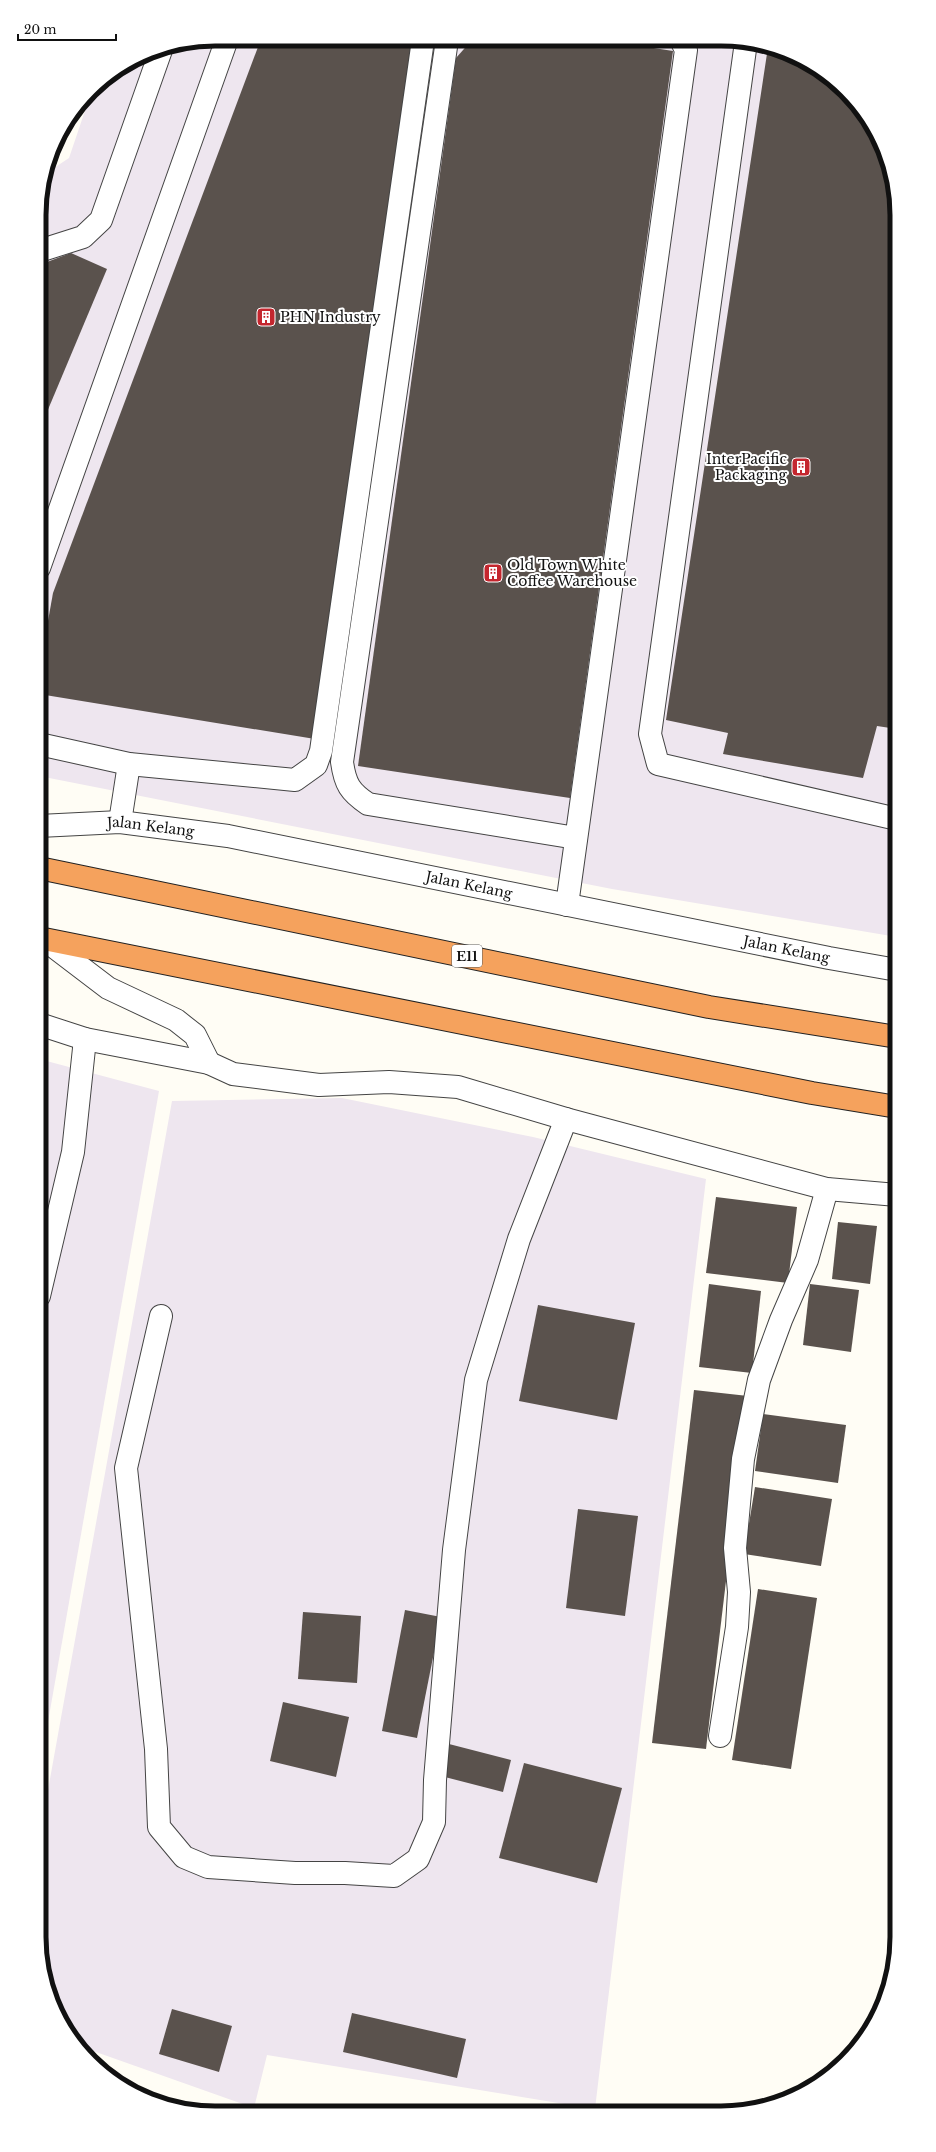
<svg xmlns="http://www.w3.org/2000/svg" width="936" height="2152" font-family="'Libre Baskerville',serif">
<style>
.industrial{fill:#eee6ef}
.building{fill:#5a524d}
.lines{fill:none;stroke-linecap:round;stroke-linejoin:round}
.minor-casing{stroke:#444;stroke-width:24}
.highway-casing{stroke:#222;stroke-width:24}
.minor{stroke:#fff;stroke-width:22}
.highway{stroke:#f5a25d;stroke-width:22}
.labels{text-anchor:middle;stroke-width:4;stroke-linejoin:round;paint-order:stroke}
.shield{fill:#fff;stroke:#585858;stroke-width:1}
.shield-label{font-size:13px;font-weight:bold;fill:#111}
.poi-label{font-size:14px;fill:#111;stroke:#fff;text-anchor:start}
.street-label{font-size:14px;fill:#111;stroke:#fff}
.rim{fill:none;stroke:#111;stroke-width:5}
</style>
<rect width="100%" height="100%" fill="#fffdf5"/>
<g class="industrial">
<path d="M215,39L755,42L799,57L837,83L873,127L891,170L897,215V937L612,889L39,776V203L48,172L69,158L91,93L99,83L148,52Z"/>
<path d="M39,1059L159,1091L39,1773Z"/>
<path d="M342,1098L533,1137L706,1179L595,2109L267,2055L254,2108L79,2046L62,2025L45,1982L39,1937V1840L172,1101Z"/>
</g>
<g class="building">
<path d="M261,39L414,40L315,739L39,694V671L53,593Z"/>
<path d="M471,41H609L673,51L570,798L358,766L456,58Z"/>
<path d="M768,47L799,57L837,83L873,127L891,170L897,215V729L877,726L863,778L723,754L728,733L666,720Z"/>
<path d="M71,253L107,269L39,431V265Z"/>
<path d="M716,1197L797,1207L788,1283L706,1273Z"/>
<path d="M838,1222L877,1226L870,1284L832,1279Z"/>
<path d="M709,1284L761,1291L752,1373L699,1367Z"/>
<path d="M810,1284L859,1290L851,1352L803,1345Z"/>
<path d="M538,1305L635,1323L617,1420L519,1401Z"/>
<path d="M694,1390L748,1396L706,1749L652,1743Z"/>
<path d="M763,1414L846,1425L838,1483L755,1471Z"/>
<path d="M755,1487L832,1499L821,1566L744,1554Z"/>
<path d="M578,1509L638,1516L625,1616L566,1608Z"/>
<path d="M758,1589L817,1598L791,1769L732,1760Z"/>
<path d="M405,1610L441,1617L417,1738L382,1731Z"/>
<path d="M303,1612L361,1616L357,1683L298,1679Z"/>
<path d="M283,1702L349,1717L336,1777L270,1761Z"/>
<path d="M449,1744L511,1760L503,1792L441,1776Z"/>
<path d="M524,1763L622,1788L597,1883L499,1858Z"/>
<path d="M172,2009L232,2026L219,2072L159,2054Z"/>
<path d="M352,2013L466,2039L457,2078L343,2052Z"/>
</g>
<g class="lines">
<g class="minor-casing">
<g id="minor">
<path d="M447,40L342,762C345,784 350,792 368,804L576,838"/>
<path d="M746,42L650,734L658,764L897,819"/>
<path d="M39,251L83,237L101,220L161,50"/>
<path d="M39,568L227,39"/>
<path d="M39,744L129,764L295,780L316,765L321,751L423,40"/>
<path d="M120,822L129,764"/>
<path id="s1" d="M39,826L120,822L228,836L829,958L897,970"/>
<path d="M567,905L686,50L682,42"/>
<path d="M45,940L108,988L176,1020L195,1035L209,1063"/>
<path d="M39,1024L85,1039L209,1063L233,1074L319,1085L389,1082L458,1087L566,1119L827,1189L897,1195"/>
<path d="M39,1296L73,1152L85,1039"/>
<path d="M161,1316L126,1468L156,1749L159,1827L184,1857L208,1867L295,1873H345L394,1876L418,1859L434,1822L435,1780L454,1550L476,1380L519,1239L566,1119"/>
<path d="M720,1736L737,1627L739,1592L735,1548L743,1459L759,1380L781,1320L807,1260L827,1189"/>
</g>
</g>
<g class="highway-casing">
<g id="highway">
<path d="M39,868L709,1007L897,1037"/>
<path d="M39,938L812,1093L897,1107"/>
</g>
</g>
<use href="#minor" class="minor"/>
<use href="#highway" class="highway"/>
</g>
<defs>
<g id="building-square" transform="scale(1)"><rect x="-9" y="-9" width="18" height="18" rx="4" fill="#c4262e" stroke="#fff"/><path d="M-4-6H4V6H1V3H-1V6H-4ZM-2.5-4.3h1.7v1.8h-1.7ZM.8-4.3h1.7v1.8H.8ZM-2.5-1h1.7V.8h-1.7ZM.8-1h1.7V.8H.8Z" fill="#fff"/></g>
</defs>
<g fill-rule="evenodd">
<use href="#building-square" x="266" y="317"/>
<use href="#building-square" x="801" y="467"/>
<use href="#building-square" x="493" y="573"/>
</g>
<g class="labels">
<rect class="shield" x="452" y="945" width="30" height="22" rx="3"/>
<g class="shield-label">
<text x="467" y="961">E11</text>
</g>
<g class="poi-label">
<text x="280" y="322">PHN Industry</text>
<text x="787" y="464" text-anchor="end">InterPacific<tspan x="787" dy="16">Packaging</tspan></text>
<text x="507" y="570">Old Town White<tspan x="507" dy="16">Coffee Warehouse</tspan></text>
</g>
<g class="street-label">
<text dy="5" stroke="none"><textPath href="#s1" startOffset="112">Jalan Kelang</textPath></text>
<text dy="5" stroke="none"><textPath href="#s1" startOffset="436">Jalan Kelang</textPath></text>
<text dy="5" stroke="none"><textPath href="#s1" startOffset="760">Jalan Kelang</textPath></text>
</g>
</g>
<path d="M0 0H936V2152H0ZM215 46H721A169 169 0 0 1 890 215V1937A169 169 0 0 1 721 2106H215A169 169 0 0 1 46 1937V215A169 169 0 0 1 215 46Z" fill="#fff" fill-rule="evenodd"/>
<path class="rim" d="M215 46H721A169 169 0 0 1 890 215V1937A169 169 0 0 1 721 2106H215A169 169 0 0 1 46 1937V215A169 169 0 0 1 215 46Z"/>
<path d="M18 34v6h98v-6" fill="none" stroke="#111111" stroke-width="2"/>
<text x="24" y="34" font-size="12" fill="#111111" stroke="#ffffff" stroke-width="3" paint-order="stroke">20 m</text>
</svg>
